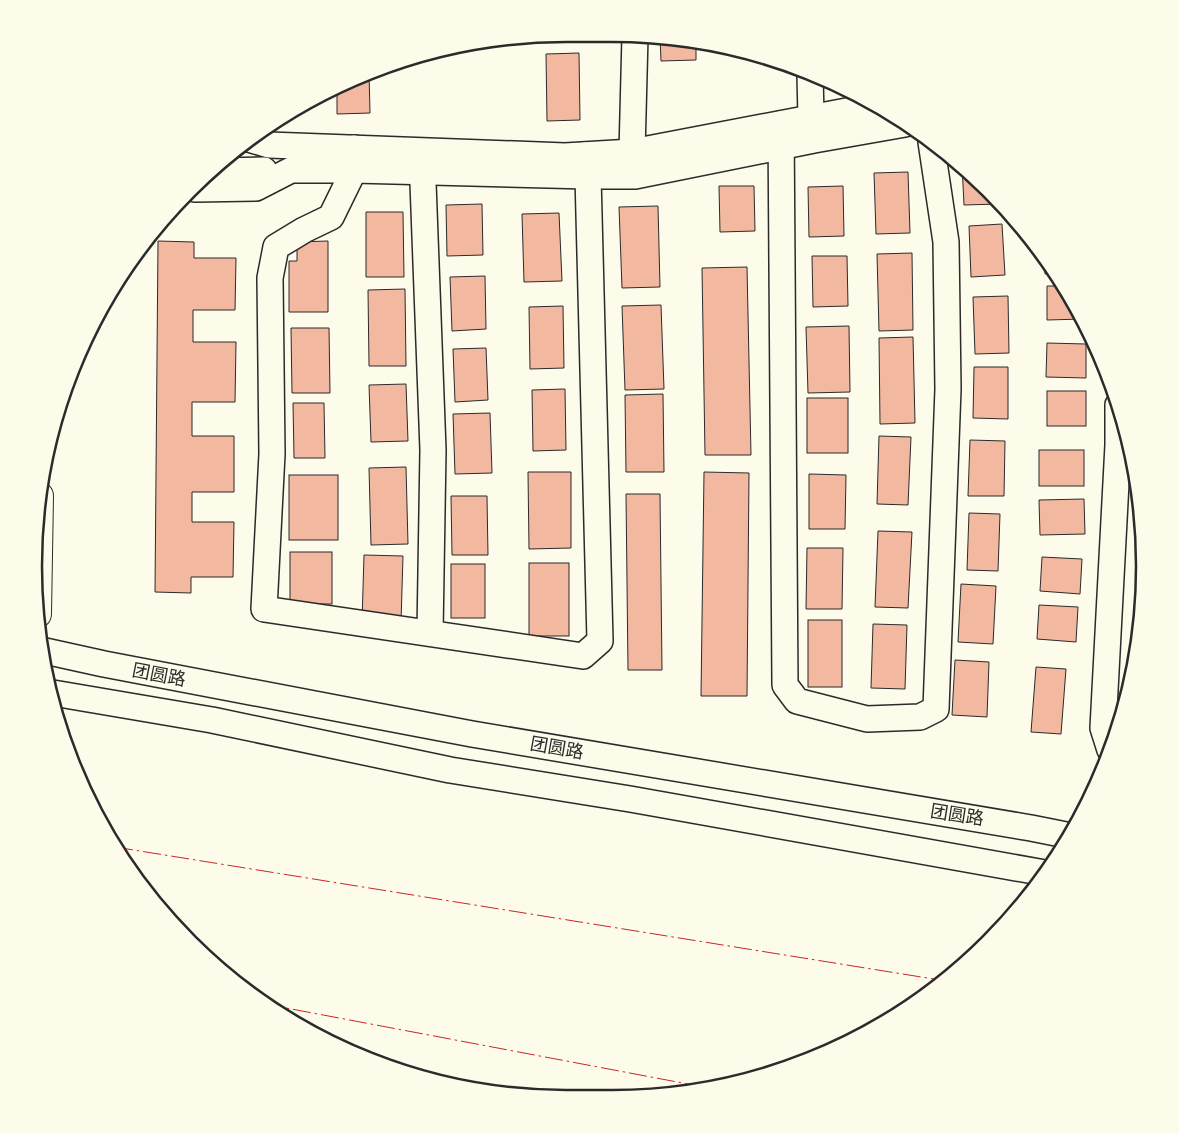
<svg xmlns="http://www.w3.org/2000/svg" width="1179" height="1133" font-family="'Asap Condensed','Noto Sans SC',sans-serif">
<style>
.building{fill:#f2b8a0;stroke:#2b2b2b}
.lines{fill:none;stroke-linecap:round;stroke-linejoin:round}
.minor-casing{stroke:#2b2b2b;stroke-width:28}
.highway-casing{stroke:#2b2b2b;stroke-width:30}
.minor{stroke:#fdfbea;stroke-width:25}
.highway{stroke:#fdfbea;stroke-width:28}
.power{stroke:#c62828;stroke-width:1;stroke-dasharray:18 4 2.5 4;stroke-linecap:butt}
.labels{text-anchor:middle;stroke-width:4;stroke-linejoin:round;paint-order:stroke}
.street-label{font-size:18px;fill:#2b2b2b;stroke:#fdfbea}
.rim{fill:none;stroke:#2b2b2b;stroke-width:2.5}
</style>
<rect width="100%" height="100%" fill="#fdfbea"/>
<g class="building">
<path d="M660,37L682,38L696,42V60L661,61Z"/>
<path d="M579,53L580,120L547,121L546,54Z"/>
<path d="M369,72L370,113L337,114V88L362,74Z"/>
<path d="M962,165L964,166L999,204L964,205Z"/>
<path d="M908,172L910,233L876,234L874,173Z"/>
<path d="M719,186H754L755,231L720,232Z"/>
<path d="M843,186L844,236L809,237L808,187Z"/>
<path d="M482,204L483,255L447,256L446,205Z"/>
<path d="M658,206L660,287L622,288L619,207Z"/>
<path d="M366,212H403L404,277H366Z"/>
<path d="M559,213L562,281L524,282L522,214Z"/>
<path d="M1002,224L1005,275L971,277L969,226Z"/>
<path d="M158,241L194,242V258H236L235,310H193V342H236L235,402H192V436H234V492H192V522H234L233,577H191V593L155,592Z"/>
<path d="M328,241V312H289V261H297V242Z"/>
<path d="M912,253L913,330L879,331L877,254Z"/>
<path d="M812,256H847L848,306L813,307Z"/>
<path d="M1045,259L1055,273L1045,274Z"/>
<path d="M747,267L751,455H705L702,268Z"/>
<path d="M485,276L486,329L452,331L450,277Z"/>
<path d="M1047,286H1062L1083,319L1047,320Z"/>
<path d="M405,289L406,366H369L368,290Z"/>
<path d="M1008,296L1009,353L975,354L973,297Z"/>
<path d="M661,305L664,389L625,390L622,306Z"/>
<path d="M563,306L564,368L530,369L529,307Z"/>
<path d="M849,326L850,392L808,393L806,327Z"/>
<path d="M291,328H329L330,393H292Z"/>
<path d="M913,337L915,423L880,424L879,338Z"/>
<path d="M1047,343L1086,344V378L1046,377Z"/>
<path d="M486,348L488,400L455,402L453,349Z"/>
<path d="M974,367H1008V419L973,418Z"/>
<path d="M406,384L408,441L371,442L369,385Z"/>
<path d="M565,389L566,450L533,451L532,390Z"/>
<rect x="1047" y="391" width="39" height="35"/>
<path d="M663,394L664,472H626L625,395Z"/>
<rect x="807" y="398" width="41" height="55"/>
<path d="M293,403H324L325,458H294Z"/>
<path d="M490,413L492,473L455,474L453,414Z"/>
<path d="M879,436L911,437L908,505L877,504Z"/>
<path d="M970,440L1005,441L1004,496H968Z"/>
<rect x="1039" y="450" width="45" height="36"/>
<path d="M406,467L408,544L371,545L369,468Z"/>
<path d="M528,472H571V548L529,549Z"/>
<path d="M704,472L749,473L747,696H701Z"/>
<path d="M809,474L846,475L845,529H809Z"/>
<rect x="289" y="475" width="49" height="65"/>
<path d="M626,494H660L662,670H628Z"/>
<path d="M451,496H487L488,555H452Z"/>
<path d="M1084,499L1085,534L1040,535L1039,500Z"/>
<path d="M969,513L1000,514L998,571L967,570Z"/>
<path d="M1139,520H1142L1144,531L1143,574H1137Z"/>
<path d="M878,531L912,532L908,608L875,607Z"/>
<path d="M807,548H843L842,609H806Z"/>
<rect x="290" y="552" width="42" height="52"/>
<path d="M364,555L403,556L401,622H362Z"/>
<path d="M1042,557L1082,559L1080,594L1040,591Z"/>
<rect x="529" y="563" width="40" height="73"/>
<rect x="451" y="564" width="34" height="54"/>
<path d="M961,584L996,586L993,644L958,642Z"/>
<path d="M1140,590H1142L1141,636L1137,651H1136Z"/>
<path d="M1039,605L1078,607L1076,642L1037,639Z"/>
<rect x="808" y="620" width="34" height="67"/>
<path d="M873,624L907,625L905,689L871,688Z"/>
<path d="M955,660L989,662L987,717L952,715Z"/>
<path d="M1036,667L1066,669L1061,734L1031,732Z"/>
</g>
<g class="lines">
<g class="minor-casing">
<g id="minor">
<path d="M810,74L811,118L813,133"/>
<path d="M781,124L785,685L797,701L867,719L920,717L936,709L948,389L946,242L931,142"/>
<path d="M252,140L269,145L565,156L632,152L878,105"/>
<path d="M354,148V170L331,217L304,230L276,247L270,278L272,454L264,609L583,656L600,641L588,176L585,155"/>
<path d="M422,156L433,450L430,633"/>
<path d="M634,169L632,152L635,36"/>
<path d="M216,171L264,170"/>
<path d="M195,189L256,188L291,170H354L588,176H635L814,140L905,124"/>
<path d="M45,651L104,664L472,734L1031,828L1071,836"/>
<path d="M53,693L212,720L450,770L630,799L1045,873"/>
<path d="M1111,750H1110L1103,728L1118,445V405"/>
</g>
</g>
<g class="highway-casing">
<path id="highway" d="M37,614L39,496"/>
</g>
<use href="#minor" class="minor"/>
<use href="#highway" class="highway"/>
<g class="power">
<path d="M115,847L946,981"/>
<path d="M265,1004L709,1088"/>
</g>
</g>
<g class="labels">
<g class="street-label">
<text transform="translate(159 675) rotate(11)" y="6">团圆路</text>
<text transform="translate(557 748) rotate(10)" y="6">团圆路</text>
<text transform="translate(957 815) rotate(9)" y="6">团圆路</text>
</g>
</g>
<path d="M0 0H1179V1133H0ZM566 42H612A524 524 0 0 1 1136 566V566A524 524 0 0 1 612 1090H566A524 524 0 0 1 42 566V566A524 524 0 0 1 566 42Z" fill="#fdfbea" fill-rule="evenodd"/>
<path class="rim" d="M566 42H612A524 524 0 0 1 1136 566V566A524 524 0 0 1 612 1090H566A524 524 0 0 1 42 566V566A524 524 0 0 1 566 42Z"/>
</svg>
